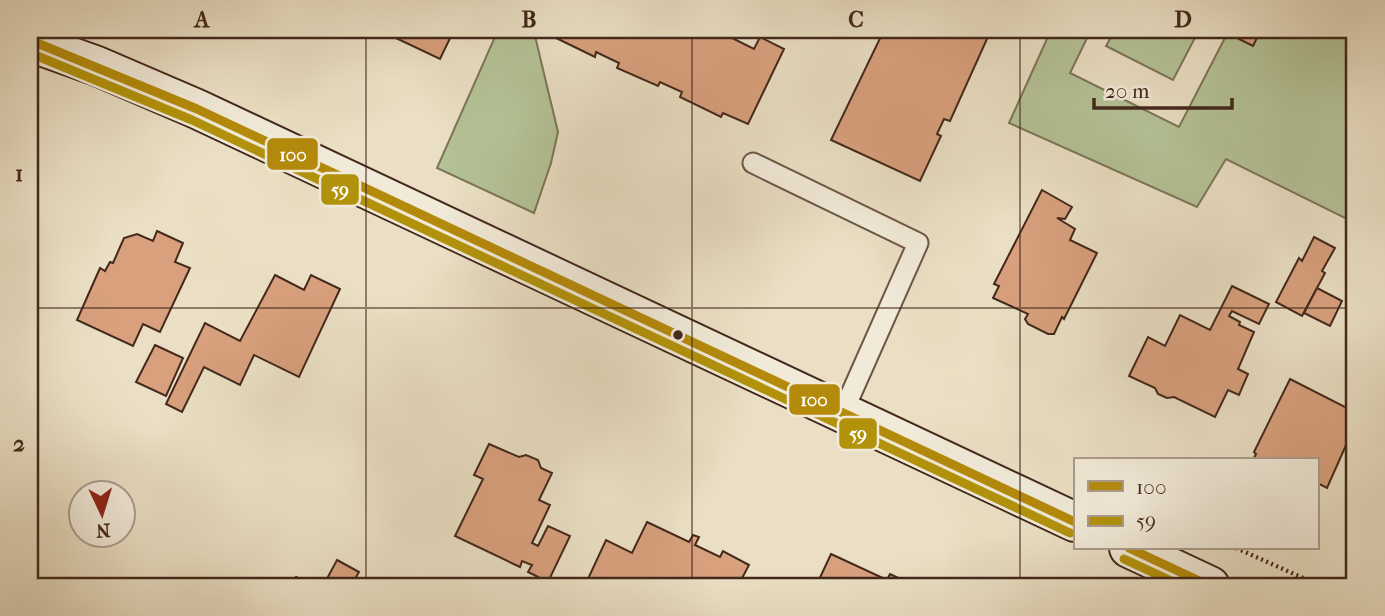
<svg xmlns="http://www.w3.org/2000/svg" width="1385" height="616" font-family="'IM FELL French Canon',serif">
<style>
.green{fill:#b4c296;stroke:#7c7558;stroke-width:2}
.building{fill:#d8a07d;stroke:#43281b;stroke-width:2}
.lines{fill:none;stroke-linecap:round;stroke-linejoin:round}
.lane-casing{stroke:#6d5645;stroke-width:23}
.secondary-casing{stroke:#43281b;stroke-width:42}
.path{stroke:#43281b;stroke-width:4.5;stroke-dasharray:2 3.5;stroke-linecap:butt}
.lane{stroke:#f1ead9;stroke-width:19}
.secondary{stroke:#f1ead9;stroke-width:38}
.bus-1-casing{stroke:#f1ead9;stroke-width:14}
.bus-2-casing{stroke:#f1ead9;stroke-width:14}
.bus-1{stroke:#b48a0b;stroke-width:9}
.bus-2{stroke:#b2920b;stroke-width:9}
.grid{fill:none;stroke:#43281b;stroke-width:2;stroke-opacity:0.55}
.bus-dot{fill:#43281b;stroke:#f1ead9;stroke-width:2.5}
.line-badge{stroke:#f1ead9;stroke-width:2.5}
.badge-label{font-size:19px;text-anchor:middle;font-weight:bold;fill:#fff}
.neatline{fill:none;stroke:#43281b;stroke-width:2.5}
.grid-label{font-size:23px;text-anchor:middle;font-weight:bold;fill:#43281b}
</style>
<rect width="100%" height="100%" fill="#eadfc4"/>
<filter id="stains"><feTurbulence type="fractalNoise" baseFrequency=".00286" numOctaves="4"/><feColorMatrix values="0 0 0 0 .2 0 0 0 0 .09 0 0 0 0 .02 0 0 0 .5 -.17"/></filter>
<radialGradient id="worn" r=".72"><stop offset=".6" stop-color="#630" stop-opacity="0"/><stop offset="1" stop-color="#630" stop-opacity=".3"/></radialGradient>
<g class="green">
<path d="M498,30H537L535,36L558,132L551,163L534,213L437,168Z"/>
<path d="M1051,30H1091L1070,73L1179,127L1229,30H1355V223L1226,159L1197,207L1009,123Z"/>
<path d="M1115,30H1199L1173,80L1106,46Z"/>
</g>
<g class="building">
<path d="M379,30H454L440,59Z"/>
<path d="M558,30H716L754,49L760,37L784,49L748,124L723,113L721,117L680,97L682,92L660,82L658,86L617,68L619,63L596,52L595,57L554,37Z"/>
<path d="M884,30H991L950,121L944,119L937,134L941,136L920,181L831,140Z"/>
<path d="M1243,30H1261L1253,46L1239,39Z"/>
<path d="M1042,190L1072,207L1065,219L1057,218L1075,229L1070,240L1097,253L1064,319L1062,317L1054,334H1048L1028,324L1025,319L1028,314L993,298L999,286L994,284Z"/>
<path d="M157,231L183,243L175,262L190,268L160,332L143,324L133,346L77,320L100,268L105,271L110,262L113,263L124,238L137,234L153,241Z"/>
<path d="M1314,237L1335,248L1322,271L1325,273L1302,316L1276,302L1299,258L1302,261Z"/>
<path d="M275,275L304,290L311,275L340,289L299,377L254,355L240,385L204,367L182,412L166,404L205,323L240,341Z"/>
<path d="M1232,286L1269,304L1259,324L1232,311L1229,316L1240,322L1239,325L1254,332L1238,369L1248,374L1239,395L1228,390L1215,417L1174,397L1167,398L1158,394L1155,388L1129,376L1148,337L1165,346L1180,315L1210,330Z"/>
<path d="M1317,288L1342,301L1330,326L1304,313Z"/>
<path d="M155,345L183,358L166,396L136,382Z"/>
<path d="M1290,379L1355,412V425L1327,488L1317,483V460H1253L1256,454L1254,452Z"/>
<path d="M489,444L519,457L526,455L538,460L541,468L552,473L539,500L550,505L532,543L538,546L548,526L570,536L548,582L528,572L532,565L522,561L520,567L455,536L483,479L474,475Z"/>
<path d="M647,522L689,542L693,535L699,537L695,545L720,557L723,551L749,565L738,586H598L587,581L606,540L632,553Z"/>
<path d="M831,554L887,580L890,574L916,586H816Z"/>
<path d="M337,560L359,572L351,586H323Z"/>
<path d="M296,577L314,586H291Z"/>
</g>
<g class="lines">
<g class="lane-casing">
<path id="lane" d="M753,163L918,243L843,412"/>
</g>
<g class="secondary-casing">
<g id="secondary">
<path d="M30,42L97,66L197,109L1075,522"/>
<path d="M1129,548L1210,586"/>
</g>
</g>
<path class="path" d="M1236,548L1321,586"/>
<use href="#lane" class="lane"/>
<use href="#secondary" class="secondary"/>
<g class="bus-1-casing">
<g id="bus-1">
<path d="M30,37L37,43L197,109L1075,522"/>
<path d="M1129,548L1210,586"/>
</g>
</g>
<g class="bus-2-casing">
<g id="bus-2">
<path d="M30,53L192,120L1070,533"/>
<path d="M1124,559L1182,586"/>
</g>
</g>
<use href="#bus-1" class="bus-1"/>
<use href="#bus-2" class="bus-2"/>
</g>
<path class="grid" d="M366,30V586M692,30V586M1020,30V586M30,308H1355"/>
<circle class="bus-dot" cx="678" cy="335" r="6"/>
<g class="line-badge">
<rect x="266" y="137" width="53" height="34" rx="7" fill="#b48a0b"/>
<rect x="320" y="173" width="40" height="33" rx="7" fill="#b2920b"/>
<rect x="788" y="383" width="53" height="33" rx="7" fill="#b48a0b"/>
<rect x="838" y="417" width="40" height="33" rx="7" fill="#b2920b"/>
</g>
<g class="badge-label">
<text x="293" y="161">100</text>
<text x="340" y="196">59</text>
<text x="814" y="406">100</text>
<text x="858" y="440">59</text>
</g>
<rect width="1385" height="616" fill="none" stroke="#eadfc4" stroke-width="77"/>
<rect x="1074" y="458" width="245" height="91" fill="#f1ead9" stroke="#ab9c8d" stroke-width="2"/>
<rect x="1088" y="481" width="35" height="10" fill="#b48a0b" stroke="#ab9c8d" stroke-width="2"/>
<text x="1136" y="494" font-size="21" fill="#43281b">100</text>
<rect x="1088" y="516" width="35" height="10" fill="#b2920b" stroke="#ab9c8d" stroke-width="2"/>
<text x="1136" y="528" font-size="21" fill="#43281b">59</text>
<g transform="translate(102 514) rotate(176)"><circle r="33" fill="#f1ead9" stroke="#ab9c8d" stroke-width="2"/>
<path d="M0-5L12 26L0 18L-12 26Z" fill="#8f2418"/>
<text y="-10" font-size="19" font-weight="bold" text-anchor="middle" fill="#43281b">N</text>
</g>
<path d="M1094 98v10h138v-10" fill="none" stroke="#43281b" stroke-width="3.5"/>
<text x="1105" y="98" font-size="21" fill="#43281b" stroke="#f1ead9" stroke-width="5" paint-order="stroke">20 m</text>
<rect x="38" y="38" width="1308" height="540" class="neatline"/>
<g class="grid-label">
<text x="202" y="27">A</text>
<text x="529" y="27">B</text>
<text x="856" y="27">C</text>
<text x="1183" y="27">D</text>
<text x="19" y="181">1</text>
<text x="19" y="451">2</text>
</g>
<rect width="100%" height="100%" filter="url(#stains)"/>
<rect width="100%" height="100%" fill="url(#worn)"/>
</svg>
